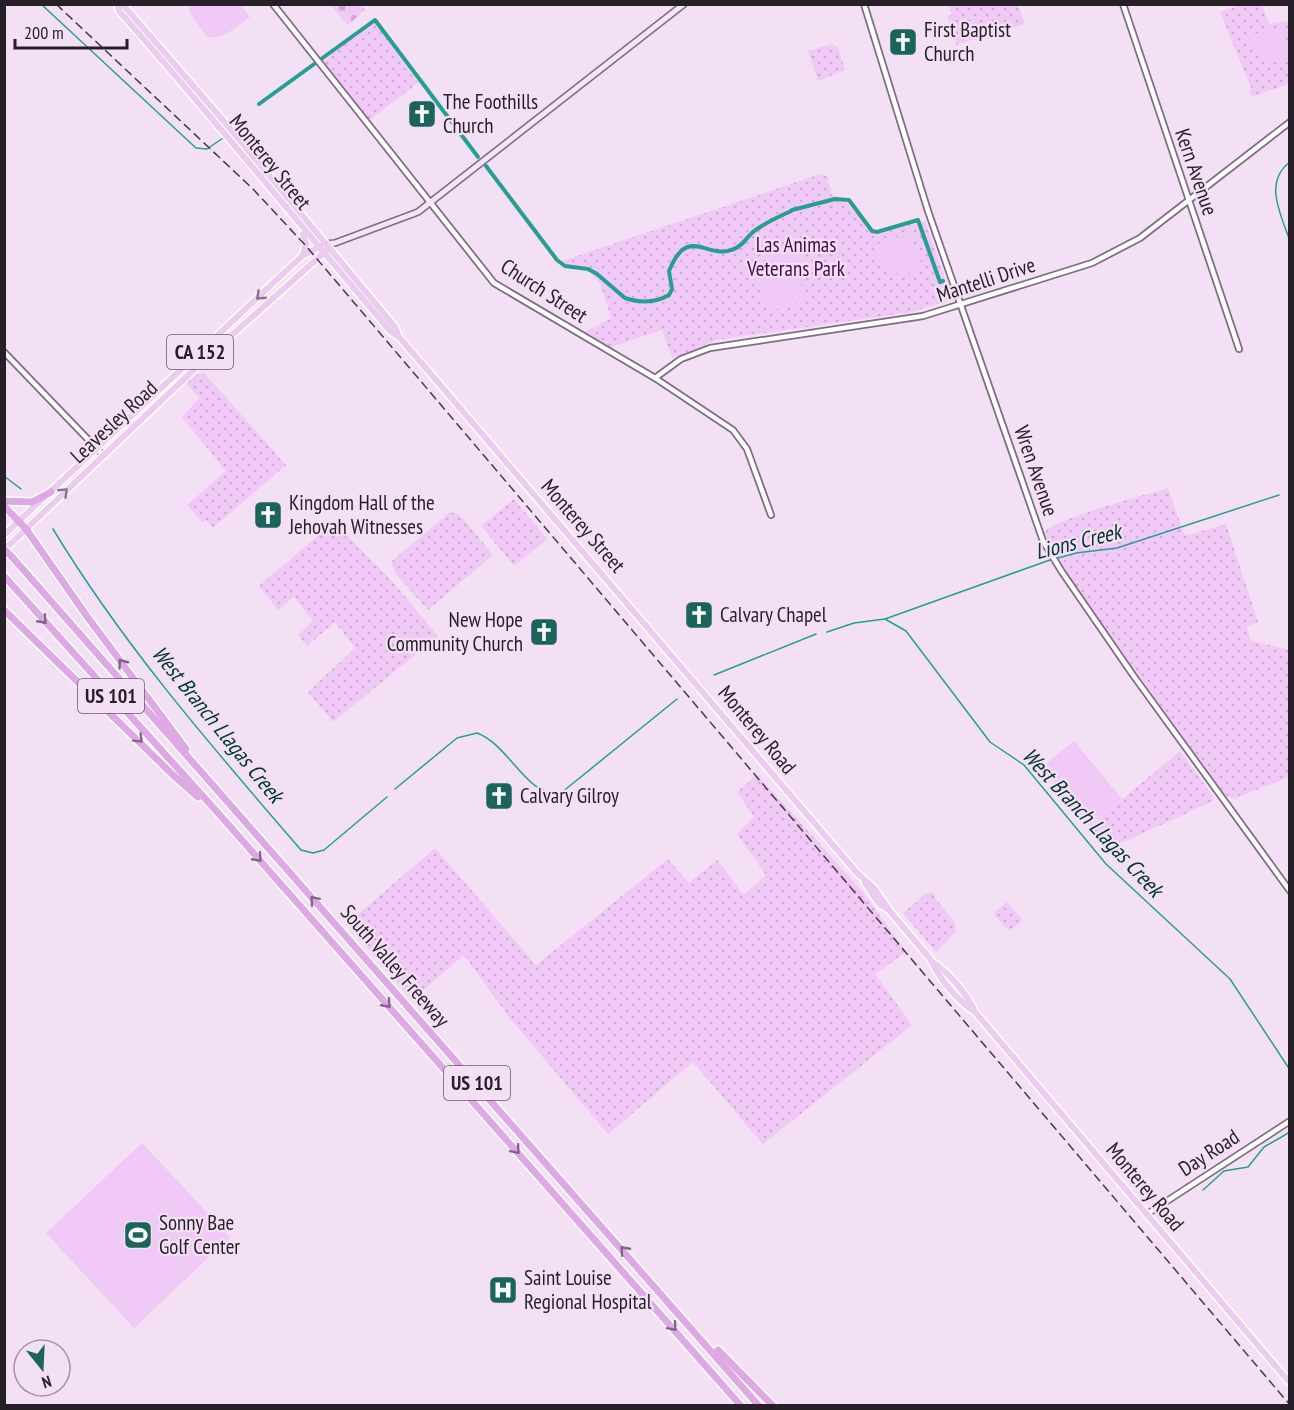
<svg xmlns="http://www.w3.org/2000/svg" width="1294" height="1410" font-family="'PT Sans Narrow',sans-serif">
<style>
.grass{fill:url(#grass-dots)}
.cemetery{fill:url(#cemetery-stones)}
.garden{fill:#f1c9f6}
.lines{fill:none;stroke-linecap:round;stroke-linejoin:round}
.stream{stroke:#269f92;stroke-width:1.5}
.canal{stroke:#269f92;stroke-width:4}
.tertiary-casing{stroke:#7e6d80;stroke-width:8}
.secondary-casing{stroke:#7e6d80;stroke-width:8}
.primary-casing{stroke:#fff;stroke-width:9}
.motorway-casing{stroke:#fff;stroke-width:10}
.tertiary{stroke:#fff;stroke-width:4.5}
.secondary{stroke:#f5e5f7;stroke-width:5}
.primary{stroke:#ebcbef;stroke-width:6}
.motorway{stroke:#dda8e4;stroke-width:7}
.rail{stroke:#443b45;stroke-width:1.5;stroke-dasharray:9 4.5;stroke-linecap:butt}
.motorway-bridge-casing{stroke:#fff;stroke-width:10;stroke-linecap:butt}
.motorway-bridge{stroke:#dda8e4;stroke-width:7}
.oneway{stroke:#88758b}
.oneway2{stroke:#826486}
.labels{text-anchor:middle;stroke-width:4.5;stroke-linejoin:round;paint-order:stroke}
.shield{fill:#f3e0f5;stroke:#645965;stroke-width:1.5}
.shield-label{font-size:20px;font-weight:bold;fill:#261f27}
.poi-label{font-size:21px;fill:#261f27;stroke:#f3e0f5;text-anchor:start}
.street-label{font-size:21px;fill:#261f27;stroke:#f3e0f5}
.park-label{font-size:21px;fill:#490552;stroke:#f3e0f5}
.water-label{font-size:22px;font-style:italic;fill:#003630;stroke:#f3e0f5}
</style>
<defs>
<pattern id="grass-dots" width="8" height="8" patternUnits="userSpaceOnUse" patternTransform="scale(1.5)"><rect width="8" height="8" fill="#f1c9f6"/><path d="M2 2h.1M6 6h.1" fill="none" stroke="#ceacd3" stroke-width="1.8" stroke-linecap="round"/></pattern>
<pattern id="cemetery-stones" width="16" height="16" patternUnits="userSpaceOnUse" patternTransform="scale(1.5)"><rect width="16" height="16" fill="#f1c9f6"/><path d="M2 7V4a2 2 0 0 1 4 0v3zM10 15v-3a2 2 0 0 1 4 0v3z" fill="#ceacd3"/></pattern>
</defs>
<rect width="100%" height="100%" fill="#f3e0f5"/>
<g class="grass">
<path d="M954,4L1018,5L1025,24L956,45L947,16L952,15L949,6Z"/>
<path d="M1240,5H1262L1269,24L1289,21V84L1251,97L1249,91L1252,90L1220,12Z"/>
<path d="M373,20L418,83L368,121L321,63Z"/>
<path d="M832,44L838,47L845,70L818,81L808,51Z"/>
<path d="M821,174L830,178L828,180L832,195L846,201L874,235L925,221L950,293V300L912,312L716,340L672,358L662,330L611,347L585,332L611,318L610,314L600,283L593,277L594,269L567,265L562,261Z"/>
<path d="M204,373L286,465L213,528L206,520L202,522L187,505L226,471L182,417L199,398L186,383L197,374Z"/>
<path d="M1168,488L1185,536L1226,524L1258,622L1247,626L1250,640L1289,650V777L1233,799L1224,794L1064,570L1044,533C1053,519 1146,495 1168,488Z"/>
<path d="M514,499L547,539L514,566L481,526Z"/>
<path d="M450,512L460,515L493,555L428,610L396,574L391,562Z"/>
<path d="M334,522L391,580L438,636L333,722L308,692L355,648L335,622L307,646L298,635L313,621L294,597L278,610L259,586Z"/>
<path d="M1180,751L1213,796V801L1126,841L1113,845V853L1089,827Z"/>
<path d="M757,775L863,892L906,952L875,974L912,1025L763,1144L693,1062L608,1134L509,1017L464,955L412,1000L347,924L435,848L536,965L668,859L689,883L717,860L744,895L766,875L737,834L754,817L737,792Z"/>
<path d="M933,892L934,897L954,921L956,932L936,952L903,913L927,893Z"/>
<path d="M1007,902L1023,920L1009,931L993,914Z"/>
</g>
<path class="cemetery" d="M330,5H360L365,10L348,25Z"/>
<g class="garden">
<path d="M194,4L240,5L250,17C236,27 225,39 207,37L190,13L189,8Z"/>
<path d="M1282,27L1285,28L1289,62C1267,65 1256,57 1249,35Z"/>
<path d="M909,233L924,269C894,280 886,273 872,246Z"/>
<path d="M795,239L798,240L809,269L796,275L809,299L769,312L754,272L775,268L763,252Z"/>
<path d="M1074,741L1122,799L1089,826L1042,767Z"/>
<path d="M142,1143L230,1237L134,1328L46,1233Z"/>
</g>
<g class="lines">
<g class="stream">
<path d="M41,4L196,148L207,149L223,138"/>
<path d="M1290,162C1263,182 1281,215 1290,241"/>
<path d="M4,476L21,489"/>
<path d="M1289,492H1290"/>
<path d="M53,529C123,645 213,748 301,850L313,853L324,850L387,797"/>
<path d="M885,619L1047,561L1076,553L1117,548L1279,495"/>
<path d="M827,632L854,623L885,619L906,631L990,742L1024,765L1106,864L1230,979L1290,1070"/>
<path d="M714,675L816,634"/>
<path d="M395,789L457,738L477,733C510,745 527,799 561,793L677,699"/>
<path d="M1203,1190L1224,1171L1248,1167L1264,1147L1290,1132"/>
</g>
<g class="canal">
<path d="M259,104L375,20L478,157"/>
<path d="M486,166L557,260L565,266L588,269L597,274L625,298C640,303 655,303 669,295L672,289L669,271C689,222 708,263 736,248C743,245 747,237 753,232C764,223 778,217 791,211"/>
<path d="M792,210L835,199L849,200L872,231L877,232L918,220L940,282L943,281"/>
</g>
<g class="tertiary-casing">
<g id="tertiary">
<path d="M273,4L494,283L655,378L733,430L747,449L771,515"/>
<path d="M864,4L928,211L1043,541L1062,572L1133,675L1290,891"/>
<path d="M1123,4L1239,349"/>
<path d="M4,352L103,455"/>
<path d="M655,378L681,359L710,348L923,316L1092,263L1140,238L1290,122"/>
<path d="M1147,1214L1290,1121"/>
</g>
</g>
<g class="secondary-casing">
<path id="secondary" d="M325,244L335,243L418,212L684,4"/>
</g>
<g class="primary-casing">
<g id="primary">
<path d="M117,4L119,11C212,116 300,225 391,332L399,337"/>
<path d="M118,4L125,7L228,126L395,327L399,337L418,359L857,873L874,888L889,910L931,960C939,979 958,1001 975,1012"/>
<path d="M303,255L306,244L303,234"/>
<path d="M4,535L302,256L321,246"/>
<path d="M4,550L202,362L328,249"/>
<path d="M865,883L880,905L889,910"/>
<path d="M931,961C948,971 967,994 975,1012L1290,1383"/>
</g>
</g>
<g class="motorway-casing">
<g id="motorway">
<path d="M4,501L32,502L51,492"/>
<path d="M4,506L26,529L86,615L186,749"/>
<path d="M13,558L759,1406"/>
<path d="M4,576L219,814L741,1406"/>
<path d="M4,610L173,775L198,797"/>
<path d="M718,1350L773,1406"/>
</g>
</g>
<use href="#tertiary" class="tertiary"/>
<use href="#secondary" class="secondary"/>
<use href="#primary" class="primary"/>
<use href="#motorway" class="motorway"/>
<path class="rail" d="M56,4L253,189L306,246L1290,1405"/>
<g class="motorway-bridge-casing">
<path id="motorway-bridge" d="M4,549L13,558"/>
</g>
<use href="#motorway-bridge" class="motorway-bridge"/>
</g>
<defs><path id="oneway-chevron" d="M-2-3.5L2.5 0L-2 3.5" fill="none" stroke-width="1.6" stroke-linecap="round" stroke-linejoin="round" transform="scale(1.5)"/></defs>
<g class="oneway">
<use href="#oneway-chevron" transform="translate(260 296) rotate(137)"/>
<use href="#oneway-chevron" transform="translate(64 492) rotate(-44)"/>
</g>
<g class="oneway2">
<use href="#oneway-chevron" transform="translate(43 620) rotate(48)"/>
<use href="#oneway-chevron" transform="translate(122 663) rotate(-127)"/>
<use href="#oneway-chevron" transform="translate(139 739) rotate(45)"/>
<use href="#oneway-chevron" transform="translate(258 858) rotate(48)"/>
<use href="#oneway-chevron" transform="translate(314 900) rotate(-131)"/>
<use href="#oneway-chevron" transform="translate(387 1004) rotate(48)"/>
<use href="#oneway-chevron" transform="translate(516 1150) rotate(49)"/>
<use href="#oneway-chevron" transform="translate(624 1250) rotate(-132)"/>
<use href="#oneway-chevron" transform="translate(673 1327) rotate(49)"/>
</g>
<defs>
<g id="church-square" transform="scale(1.5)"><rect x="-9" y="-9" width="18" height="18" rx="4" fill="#1a645c" stroke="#f3e0f5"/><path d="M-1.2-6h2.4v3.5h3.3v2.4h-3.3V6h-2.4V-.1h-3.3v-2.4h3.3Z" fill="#fff"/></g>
<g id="stadium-square" transform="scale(1.5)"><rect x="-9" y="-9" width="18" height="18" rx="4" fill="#1a645c" stroke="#f3e0f5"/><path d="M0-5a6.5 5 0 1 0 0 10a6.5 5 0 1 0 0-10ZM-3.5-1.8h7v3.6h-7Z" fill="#fff"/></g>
<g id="hospital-square" transform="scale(1.5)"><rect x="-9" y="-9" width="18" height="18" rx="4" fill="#1a645c" stroke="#f3e0f5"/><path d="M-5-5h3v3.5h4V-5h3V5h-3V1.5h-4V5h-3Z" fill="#fff"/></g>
</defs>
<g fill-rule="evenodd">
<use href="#church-square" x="903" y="42"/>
<use href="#church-square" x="422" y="114"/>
<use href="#church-square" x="268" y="515"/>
<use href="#church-square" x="699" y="615"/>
<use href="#church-square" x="544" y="632"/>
<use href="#church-square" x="499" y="796"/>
<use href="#stadium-square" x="138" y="1235"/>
<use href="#hospital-square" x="503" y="1290"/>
</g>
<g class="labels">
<g class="shield">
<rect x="167" y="335" width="66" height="34" rx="4.5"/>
<rect x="78" y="679" width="66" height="34" rx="4.5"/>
<rect x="444" y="1066" width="66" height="34" rx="4.5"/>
</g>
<g class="shield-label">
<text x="200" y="359">CA 152</text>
<text x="111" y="703">US 101</text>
<text x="477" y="1090">US 101</text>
</g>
<g class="poi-label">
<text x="924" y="37">First Baptist<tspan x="924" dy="24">Church</tspan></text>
<text x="443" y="109">The Foothills<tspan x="443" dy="24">Church</tspan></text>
<text x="289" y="510">Kingdom Hall of the<tspan x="289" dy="24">Jehovah Witnesses</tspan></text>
<text x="720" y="622">Calvary Chapel</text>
<text x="523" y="627" text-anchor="end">New Hope<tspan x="523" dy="24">Community Church</tspan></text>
<text x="520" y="803">Calvary Gilroy</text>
<text x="159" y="1230">Sonny Bae<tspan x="159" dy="24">Golf Center</tspan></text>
<text x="524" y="1285">Saint Louise<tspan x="524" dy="24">Regional Hospital</tspan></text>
</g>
<g class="street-label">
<text transform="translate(270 162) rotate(51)" y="7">Monterey Street</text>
<text transform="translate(1196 172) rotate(71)" y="7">Kern Avenue</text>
<text transform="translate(986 280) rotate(-18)" y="7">Mantelli Drive</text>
<text transform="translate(544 291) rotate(33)" y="7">Church Street</text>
<text transform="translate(114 422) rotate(-43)" y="7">Leavesley Road</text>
<text transform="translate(1036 471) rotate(71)" y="7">Wren Avenue</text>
<text transform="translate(583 526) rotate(49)" y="7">Monterey Street</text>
<text transform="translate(757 730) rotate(50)" y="7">Monterey Road</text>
<text transform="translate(395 966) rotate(49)" y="7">South Valley Freeway</text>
<text transform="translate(1209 1153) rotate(-33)" y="7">Day Road</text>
<text transform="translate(1145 1187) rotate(50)" y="7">Monterey Road</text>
</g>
<g class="park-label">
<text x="796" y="252">Las Animas<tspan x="796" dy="24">Veterans Park</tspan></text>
</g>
<g class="water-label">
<text transform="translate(1078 541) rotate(-14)" y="8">Lions Creek</text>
<text transform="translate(218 724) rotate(51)" y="8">West Branch Llagas Creek</text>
<text transform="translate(1093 822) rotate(47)" y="8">West Branch Llagas Creek</text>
</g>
</g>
<rect width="1294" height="1410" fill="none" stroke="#261f27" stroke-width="12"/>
<g transform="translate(42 1368) rotate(162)"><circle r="28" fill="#f3e0f5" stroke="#a193a3" stroke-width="1.5"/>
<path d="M0-4.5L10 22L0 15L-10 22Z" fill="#1a645c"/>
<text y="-9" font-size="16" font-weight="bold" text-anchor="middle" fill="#261f27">N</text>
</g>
<path d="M15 39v9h112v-9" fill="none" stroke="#261f27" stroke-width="3"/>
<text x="24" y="39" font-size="18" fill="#261f27" stroke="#f3e0f5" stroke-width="4.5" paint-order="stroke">200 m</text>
</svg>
